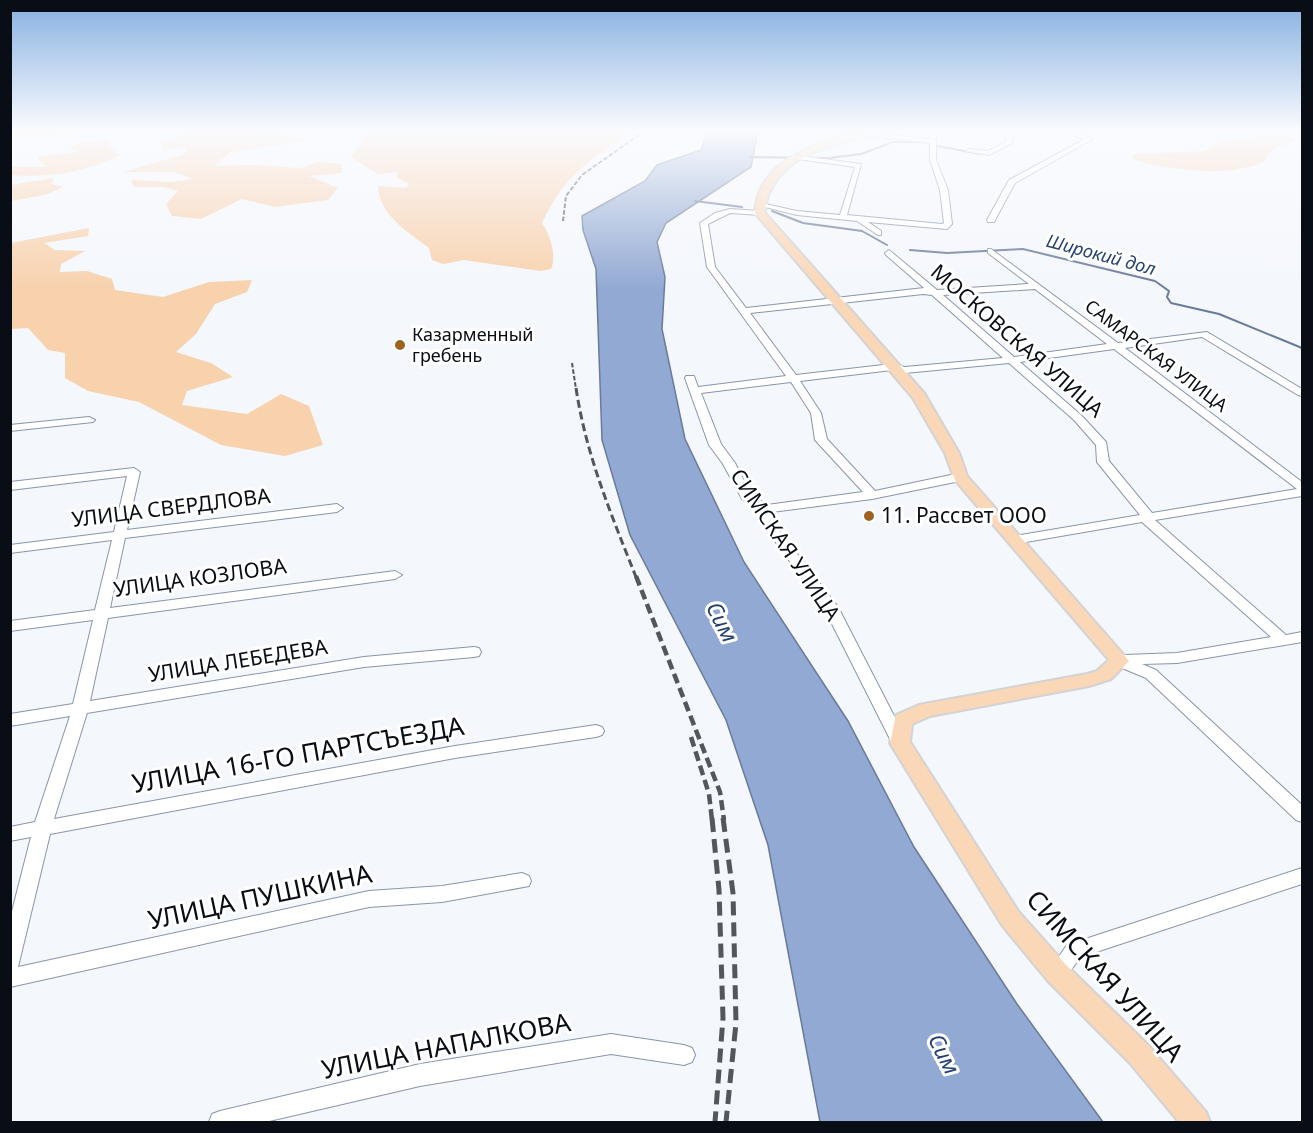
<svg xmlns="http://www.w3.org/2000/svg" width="1313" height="1133" font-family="'Noto Sans',sans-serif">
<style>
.green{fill:#f8d1ad}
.water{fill:#92a9d3;stroke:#697a9a;stroke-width:1.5}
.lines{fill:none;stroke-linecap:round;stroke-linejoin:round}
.stream{stroke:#697a9a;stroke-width:2}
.minor-casing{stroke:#8995ab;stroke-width:2}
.major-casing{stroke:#d3d3d5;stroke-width:4}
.minor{fill:#fff;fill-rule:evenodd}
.major{fill:#fad7b6;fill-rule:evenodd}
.rail-far3{stroke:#52565d;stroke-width:2;stroke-dasharray:4.5 2;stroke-linecap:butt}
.rail-far2{stroke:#52565d;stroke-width:3;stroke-dasharray:8 4;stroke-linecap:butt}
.rail-far1{stroke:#52565d;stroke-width:4.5;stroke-dasharray:10 5;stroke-linecap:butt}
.rail{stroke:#52565d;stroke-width:5;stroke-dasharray:14 7;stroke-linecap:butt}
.poi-dot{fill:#9d6323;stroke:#fff;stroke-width:2}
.labels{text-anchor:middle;stroke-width:6;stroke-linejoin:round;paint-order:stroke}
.far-water-label{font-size:18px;font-style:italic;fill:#244074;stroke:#fff}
.far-poi-label{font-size:18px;fill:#090d15;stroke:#fff;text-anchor:start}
.far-street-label{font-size:18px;fill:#090d15;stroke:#fff}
.street-label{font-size:21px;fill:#090d15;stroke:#fff}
.poi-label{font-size:21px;fill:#090d15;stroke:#fff;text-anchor:start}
.water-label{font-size:22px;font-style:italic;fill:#244074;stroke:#fff}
.near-street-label{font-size:26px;fill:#090d15;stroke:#fff}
</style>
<rect width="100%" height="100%" fill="#f4f7fc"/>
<g class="green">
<path d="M11,130H93L87,133L11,137Z"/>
<path d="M191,130H269L304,141L231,152L214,166L253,165L301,168L318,162L341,164L342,173L309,176L338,188L328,200L275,207L242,199L201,219L172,216L166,204L178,191L163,187H134L131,180L173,182L193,179L174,172H123L185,154L186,148L163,149L160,143Z"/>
<path d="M369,130H634C589,162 566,172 542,223C550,234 557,256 551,269L540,271L464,260L443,264L432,260L429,248C407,231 379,215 378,186L406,188L409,184L397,178V172L378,174L351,157Z"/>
<path d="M1281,133L1295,138V141C1282,146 1269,147 1264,162C1251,167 1232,171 1219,171C1202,172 1143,167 1132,157L1135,154L1204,151L1223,141Z"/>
<path d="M106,140L113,150L120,155C86,172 49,178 11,175V167H46L36,157L79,152L68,147L83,142Z"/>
<path d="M54,178L51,184L64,187L44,195L11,201V185Z"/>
<path d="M89,228L88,236L44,243L55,250L85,251L61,264L60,272L87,271L112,279L115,290L163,297L209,282L252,280L247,292L215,304L196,334L176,352L211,363L233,377L187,391L182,405L247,414L281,394L309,406L323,445L285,456L221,445L139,402L88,391L65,378V353L48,350L28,328L11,329V243Z"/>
</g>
<path class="water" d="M708,130H758L751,167L666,223L657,242L665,277L662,329L685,439L744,562L848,721L914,847L1017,1004L1103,1122H820L768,845L726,720L630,535L602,440L596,269L583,230L582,216L645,181L657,165L701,150Z"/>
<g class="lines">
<g class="stream">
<path d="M932,145L980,154"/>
<path d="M750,157L829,158L861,154L893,142H925"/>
<path d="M695,201L742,207"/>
<path d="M772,211L803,223L862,231L887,245"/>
<path d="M910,250L947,253L1023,249L1155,281L1169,291L1167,297L1171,303L1219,314L1302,348"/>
</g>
<g class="minor-casing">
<g id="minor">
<path d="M930,130H936V160L948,190L952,224L947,229L868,222L881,231V235H878L857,221L797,215L757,205L761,203L797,211L840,215L855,167L791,158L793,155L861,164L847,215L942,224L944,223L940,190L930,160V143L854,134L857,132L930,139Z"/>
<path d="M1007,130H1013L1012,143L989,155L966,151L969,149L988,151L1006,142Z"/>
<path d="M1062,130H1069L1093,139L1015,183L994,222H988L987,220L1009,180L1085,139L1063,132Z"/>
<path d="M730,209L760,211L764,213L760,215L730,213L708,224L715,267L746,308L924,288L886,255L885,253L889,250L937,290L1029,284L988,253V249H991L1118,343L1207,332L1302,389V396L1298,395L1202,337L1125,348L1302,482V496L1155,520L1286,635L1302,632V642L1177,663L1142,664L1156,670L1302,805V822L1296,820L1146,678L1115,665L1112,661L1115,657L1125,655L1177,653L1271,637L1142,522L1014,544L1007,540L1014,536L1140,515L1097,462L1096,445L1074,420L1009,363L905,373L892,370L800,381L821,413L827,439L875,491L960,473L966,477L960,481L872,499L772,512L775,525L838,607L908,743L906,747L900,749L894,747L824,608L763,525L759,511L742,499L723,464L709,445L685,378L686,376H694L698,387L786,376L707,267L700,223L715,213ZM1035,289L1107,344L1014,357L943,295ZM923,294L932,295L1003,358L905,367L892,364L796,375L750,313ZM1114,349L1297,489L1152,513L1109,461L1106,442L1082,416L1020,362ZM791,382L811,413L815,440L863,492L767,505L751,494L735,463L721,444L701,393Z"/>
<path d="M89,417L95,420L93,422L10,431V425Z"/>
<path d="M134,468L140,472L127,530L337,504L343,508L337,512L125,538L110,608L395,571L402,575L395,579L108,618L90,701L364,657L474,647L479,648L481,652L479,656L474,657L364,667L87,713L54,819L455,746L596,725L602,727L604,731L602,735L596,737L455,758L50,834L18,967L369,891L442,886L522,873L529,876L531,881L529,886L442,902L369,907L10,987V919L31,837L10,841V827L35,822L70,716L10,726V714L73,704L93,620L10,631V621L95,610L112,540L10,553V545L114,532L127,476L10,490V482Z"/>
<path d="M1302,868V884L1081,957L1064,979L1057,982L1050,979L1047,973L1067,945Z"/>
<path d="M611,1034L684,1045L692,1048L695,1055L692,1062L684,1065L611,1054L420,1086L265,1122H209L212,1114L220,1111L420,1064Z"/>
</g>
</g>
<g class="major-casing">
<path id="major" d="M857,130H869C837,151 808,143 778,178C770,188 765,199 765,213L924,393L959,453L967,476L1129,661L1111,679L1089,686L930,716L912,724L910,742L1018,911L1066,965L1148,1045L1206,1112L1210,1122H1179L1130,1063L1048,981L1002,925L890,743L896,715L919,705L1087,674L1097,671L1109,660L955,480L945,453L913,398L755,213C758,158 817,146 857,130Z"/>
</g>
<use href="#minor" class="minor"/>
<use href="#major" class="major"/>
<g class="rail-far3">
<path d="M563,221L566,196L582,175L646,130"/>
<path d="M572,363L576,389"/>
</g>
<path class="rail-far2" d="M576,388C586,455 611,514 636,577"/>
<g class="rail-far1">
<path d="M636,576L720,792L724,820"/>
<path d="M691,737L709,794L712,820"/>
</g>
<g class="rail">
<path d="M712,818L719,890L723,1018L715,1122"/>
<path d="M723,818L733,893L736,1023L726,1122"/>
</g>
</g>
<linearGradient id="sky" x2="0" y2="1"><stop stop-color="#85b0e0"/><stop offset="0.45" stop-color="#fafbfe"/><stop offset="1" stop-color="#fafbfe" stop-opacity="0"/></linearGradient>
<rect width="1313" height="289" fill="url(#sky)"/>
<g class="poi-dot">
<circle cx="400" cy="345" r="6"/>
<circle cx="869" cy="516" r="6"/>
</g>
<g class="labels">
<g class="far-water-label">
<text transform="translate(1101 255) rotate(15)" y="6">Широкий дол</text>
</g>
<g class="far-poi-label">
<text x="412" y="341">Казарменный<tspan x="412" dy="21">гребень</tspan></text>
</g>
<g class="far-street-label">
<text transform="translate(1156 356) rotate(37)" y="6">САМАРСКАЯ УЛИЦА</text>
</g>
<g class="street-label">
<text transform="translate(1017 341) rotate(41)" y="7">МОСКОВСКАЯ УЛИЦА</text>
<text transform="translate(171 508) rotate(-7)" y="7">УЛИЦА СВЕРДЛОВА</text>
<text transform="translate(785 545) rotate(56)" y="7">СИМСКАЯ УЛИЦА</text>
<text transform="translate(200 578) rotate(-8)" y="7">УЛИЦА КОЗЛОВА</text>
<text transform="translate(238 661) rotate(-9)" y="7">УЛИЦА ЛЕБЕДЕВА</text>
</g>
<g class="poi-label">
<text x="881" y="523">11. Рассвет ООО</text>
</g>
<g class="water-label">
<text transform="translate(722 622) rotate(63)" y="8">Сим</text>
<text transform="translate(944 1054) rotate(63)" y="8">Сим</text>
</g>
<g class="near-street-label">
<text transform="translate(298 755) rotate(-10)" y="9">УЛИЦА 16-ГО ПАРТСЪЕЗДА</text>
<text transform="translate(260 897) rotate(-12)" y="9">УЛИЦА ПУШКИНА</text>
<text transform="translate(1105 976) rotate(48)" y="9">СИМСКАЯ УЛИЦА</text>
<text transform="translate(446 1046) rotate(-11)" y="9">УЛИЦА НАПАЛКОВА</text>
</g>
</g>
<rect width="1313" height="1133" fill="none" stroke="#090d15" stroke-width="24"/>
</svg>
